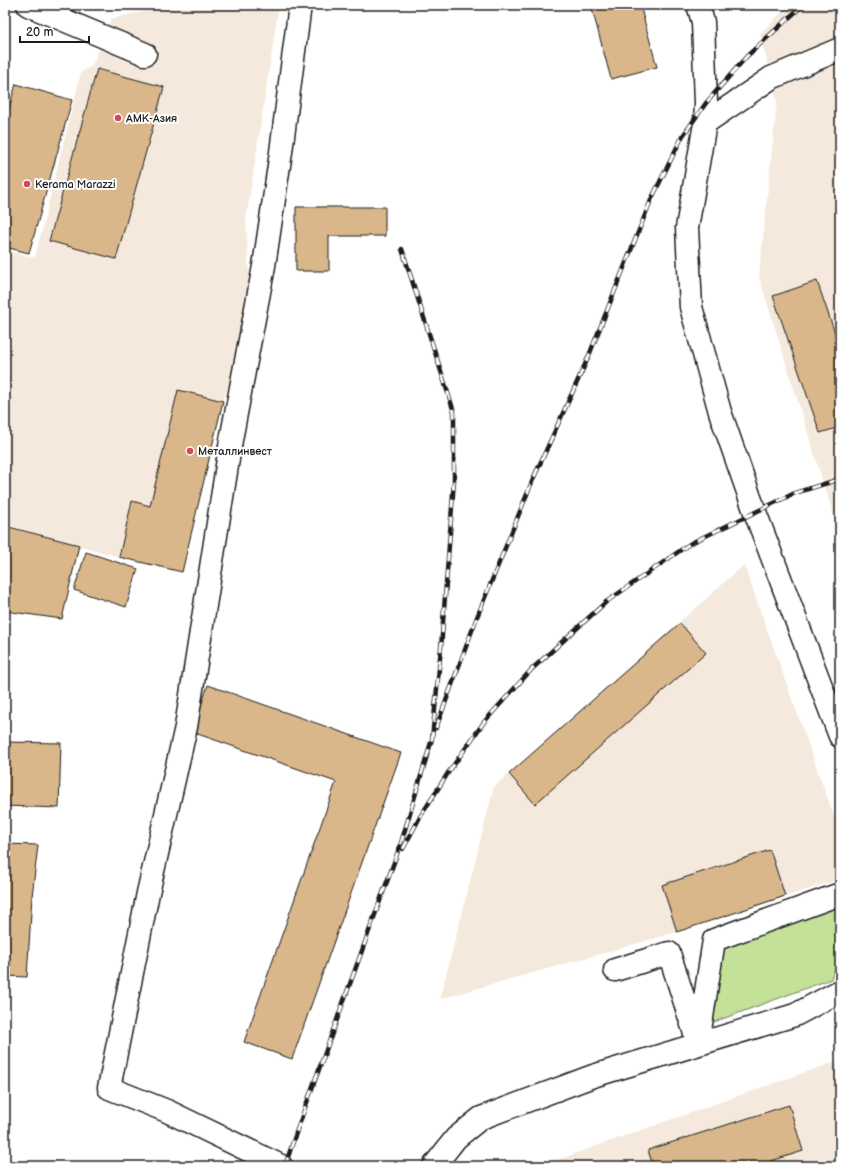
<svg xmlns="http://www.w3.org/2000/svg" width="845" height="1171" font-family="'Balsamiq Sans',sans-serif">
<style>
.built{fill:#f4e9dc}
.green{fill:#c3e199;stroke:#707e5a}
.building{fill:#d9b78b;stroke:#1c1c1c}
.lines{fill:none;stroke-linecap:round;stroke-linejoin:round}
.minor-casing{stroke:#1c1c1c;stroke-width:25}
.minor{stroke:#fff;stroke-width:22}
.rail-casing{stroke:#1c1c1c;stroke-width:4.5}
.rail{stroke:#fff;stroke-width:3;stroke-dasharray:9;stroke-linecap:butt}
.poi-dot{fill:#d1495b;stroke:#fff;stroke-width:1.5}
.labels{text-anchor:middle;stroke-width:4;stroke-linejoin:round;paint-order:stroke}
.poi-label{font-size:11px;fill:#1c1c1c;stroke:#fff;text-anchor:start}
</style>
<rect width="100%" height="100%" fill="#fff"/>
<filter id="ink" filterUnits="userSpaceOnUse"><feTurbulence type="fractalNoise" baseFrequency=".025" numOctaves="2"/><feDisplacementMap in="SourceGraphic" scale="8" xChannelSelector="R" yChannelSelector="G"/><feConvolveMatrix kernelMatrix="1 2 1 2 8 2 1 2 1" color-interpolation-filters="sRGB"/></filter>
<g filter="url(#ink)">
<g class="built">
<path d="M171,5H279L246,220L250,291L234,368L223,401L182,572L119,557L5,524V250L35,258L81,72L92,66L111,19Z"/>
<path d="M789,5H840V536L759,277L777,101L760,34Z"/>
<path d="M744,565L840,833V879L677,932L440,999L494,787Z"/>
<path d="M840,1060V1166H540Z"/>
</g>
<path class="green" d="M840,904V953L831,979L714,1022L710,1017L723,946Z"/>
<g class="building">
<path d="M591,5H640L657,67L611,79Z"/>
<path d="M97,69L164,87L116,259L49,241Z"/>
<path d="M16,84L72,100L29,253L5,247V122Z"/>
<path d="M296,207H385V236H329V271H296Z"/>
<path d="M817,281L840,348V427L820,433L773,296Z"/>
<path d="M178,390L223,401L182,572L119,557L132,501L150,506Z"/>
<path d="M5,526L79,545L62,619L5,611Z"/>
<path d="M86,552L138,569L126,607L74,590Z"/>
<path d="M680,623L706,653L535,804L509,774Z"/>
<path d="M208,685L401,753L292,1059L244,1042L336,782L192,732Z"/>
<path d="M5,742L61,743L59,808L5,806Z"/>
<path d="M5,844L38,845L32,896L27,977L5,976Z"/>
<path d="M770,850L785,896L677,932L662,885Z"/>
<path d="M789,1105L803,1151L755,1166H653L648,1150Z"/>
<path d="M5,1160L62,1166H5Z"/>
</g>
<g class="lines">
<g class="minor-casing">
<g id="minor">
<path d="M28,5L145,54"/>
<path d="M698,5L703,22L706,103L705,123L687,228L691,307L720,412L755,512L840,736"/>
<path d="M705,123L771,78L840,49"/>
<path d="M615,970L669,953L698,1043L714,940L840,894"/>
<path d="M281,1166L167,1111L109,1088L148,893L186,727L231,440L264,266L281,152L300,5"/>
<path d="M434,1166L456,1138L481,1118L593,1076L795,1015L840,991"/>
</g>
</g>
<use href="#minor" class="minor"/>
<g class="rail-casing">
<g id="rail">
<path d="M436,728L477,617L534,477L588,358L651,200L682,137L706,103L747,56L803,5"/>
<path d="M403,849L420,817L448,773L484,722L532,669L606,602L691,543L795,493L840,479"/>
<path d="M285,1166L297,1130L401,843L432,739L441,648L454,481V412L402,249"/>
</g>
</g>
<use href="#rail" class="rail"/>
</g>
</g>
<g class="poi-dot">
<circle cx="118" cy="118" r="4"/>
<circle cx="27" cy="184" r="4"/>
<circle cx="190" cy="451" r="4"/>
</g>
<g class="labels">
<g class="poi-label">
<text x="126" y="122">АМК-Азия</text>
<text x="35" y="188">Kerama Marazzi</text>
<text x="198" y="455">Металлинвест</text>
</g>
</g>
<rect width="845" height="1171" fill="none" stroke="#fff" stroke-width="20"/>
<rect x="10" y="10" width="825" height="1151" fill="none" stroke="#1c1c1c" stroke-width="1.5" filter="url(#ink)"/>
<path d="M20 36v6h69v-6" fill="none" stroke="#1c1c1c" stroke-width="2"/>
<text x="26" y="36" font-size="12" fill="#1c1c1c" stroke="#ffffff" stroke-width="3" paint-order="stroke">20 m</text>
</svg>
